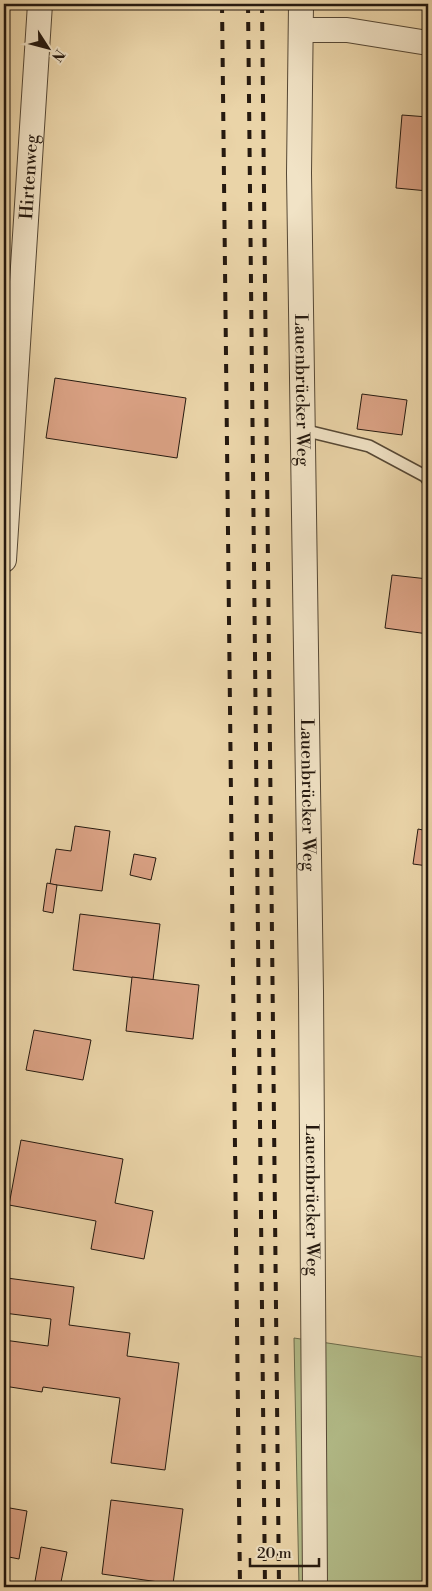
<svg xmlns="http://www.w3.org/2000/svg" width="432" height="1591" font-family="'Libre Bodoni',serif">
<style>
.green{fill:#b3bd8a;stroke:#6c6b4c}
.building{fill:#dca386;stroke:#25190f}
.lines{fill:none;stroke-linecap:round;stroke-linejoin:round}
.service-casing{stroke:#564835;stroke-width:14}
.minor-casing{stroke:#564835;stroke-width:26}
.service{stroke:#f1e3c6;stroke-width:11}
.minor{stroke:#f1e3c6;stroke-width:24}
.rail{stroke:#25190f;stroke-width:4;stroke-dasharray:9 9;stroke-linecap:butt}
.labels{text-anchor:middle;stroke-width:4;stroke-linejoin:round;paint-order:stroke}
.street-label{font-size:18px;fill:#25190f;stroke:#f1e3c6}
</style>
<rect width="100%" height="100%" fill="#ead4a8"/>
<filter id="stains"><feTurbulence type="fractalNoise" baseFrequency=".004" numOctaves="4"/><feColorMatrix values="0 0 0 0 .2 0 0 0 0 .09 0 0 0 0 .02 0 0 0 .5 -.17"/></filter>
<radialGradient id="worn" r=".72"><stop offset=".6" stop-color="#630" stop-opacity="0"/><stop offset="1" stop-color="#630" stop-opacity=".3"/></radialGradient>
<path class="green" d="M294,1338L428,1358V1587H299Z"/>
<g class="building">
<path d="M4,35H8L4,85Z"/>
<path d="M402,115L428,117V191L396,188Z"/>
<path d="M55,378L186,398L177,458L46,438Z"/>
<path d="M362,394L407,400L402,435L357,429Z"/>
<path d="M392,575L428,579V634L385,628Z"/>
<path d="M75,826L110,831L102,891L50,884L56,849L71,851Z"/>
<path d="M418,829L428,831V866L413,864Z"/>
<path d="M134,854L156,858L151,880L130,875Z"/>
<path d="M47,883L57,885L53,913L43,911Z"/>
<path d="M80,914L160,924L153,980L73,970Z"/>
<path d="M132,977L199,985L193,1039L126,1031Z"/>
<path d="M34,1030L91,1040L83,1080L26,1070Z"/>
<path d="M21,1140L123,1159L115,1203L153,1211L144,1259L91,1249L96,1221L9,1205Z"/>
<path d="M7,1278L74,1287L69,1325L130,1333L127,1356L179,1363L165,1470L111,1463L120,1398L43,1387L42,1392L4,1386V1340L48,1346L51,1319L4,1313Z"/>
<path d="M111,1500L183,1509L173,1584L102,1574Z"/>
<path d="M4,1507L27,1511L19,1559L4,1556Z"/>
<path d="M41,1547L67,1552L60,1587H34Z"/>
</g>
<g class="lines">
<g class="service-casing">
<path id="service" d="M303,430L369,446L425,476L428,480"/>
</g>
<g class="minor-casing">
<g id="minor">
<path id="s1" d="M301,4L299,173L311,991L315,1587"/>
<path d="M301,30H347L428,43"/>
<path id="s2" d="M4,560L40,4"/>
</g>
</g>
<use href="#service" class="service"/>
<use href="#minor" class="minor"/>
<g class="rail">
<path d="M222,4L240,1587"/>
<path d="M248,4L265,1587"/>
<path d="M262,4L279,1587"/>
</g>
</g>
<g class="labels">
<g class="street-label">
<text dy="6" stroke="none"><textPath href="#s2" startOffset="384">Hirtenweg</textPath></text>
<text dy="6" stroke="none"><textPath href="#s1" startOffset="386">Lauenbrücker Weg</textPath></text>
<text dy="6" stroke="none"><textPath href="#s1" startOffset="791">Lauenbrücker Weg</textPath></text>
<text dy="6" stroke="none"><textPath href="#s1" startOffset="1196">Lauenbrücker Weg</textPath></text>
</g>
</g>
<rect width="432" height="1591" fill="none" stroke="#ead4a8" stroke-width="20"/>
<rect x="5" y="5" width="422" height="1581" fill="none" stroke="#25190f" stroke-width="2.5"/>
<rect x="10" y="10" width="412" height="1571" fill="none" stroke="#25190f"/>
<g transform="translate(48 48) rotate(126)" stroke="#f1e3c6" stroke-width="4" paint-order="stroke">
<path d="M0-4L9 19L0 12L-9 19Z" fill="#25190f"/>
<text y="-8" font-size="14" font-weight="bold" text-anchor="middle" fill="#25190f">N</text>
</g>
<path d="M250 1558v8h69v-8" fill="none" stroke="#25190f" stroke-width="2.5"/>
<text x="257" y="1558" font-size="15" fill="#25190f" stroke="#f1e3c6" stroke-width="4" paint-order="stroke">20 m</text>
<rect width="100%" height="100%" filter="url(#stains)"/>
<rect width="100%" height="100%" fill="url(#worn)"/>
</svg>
